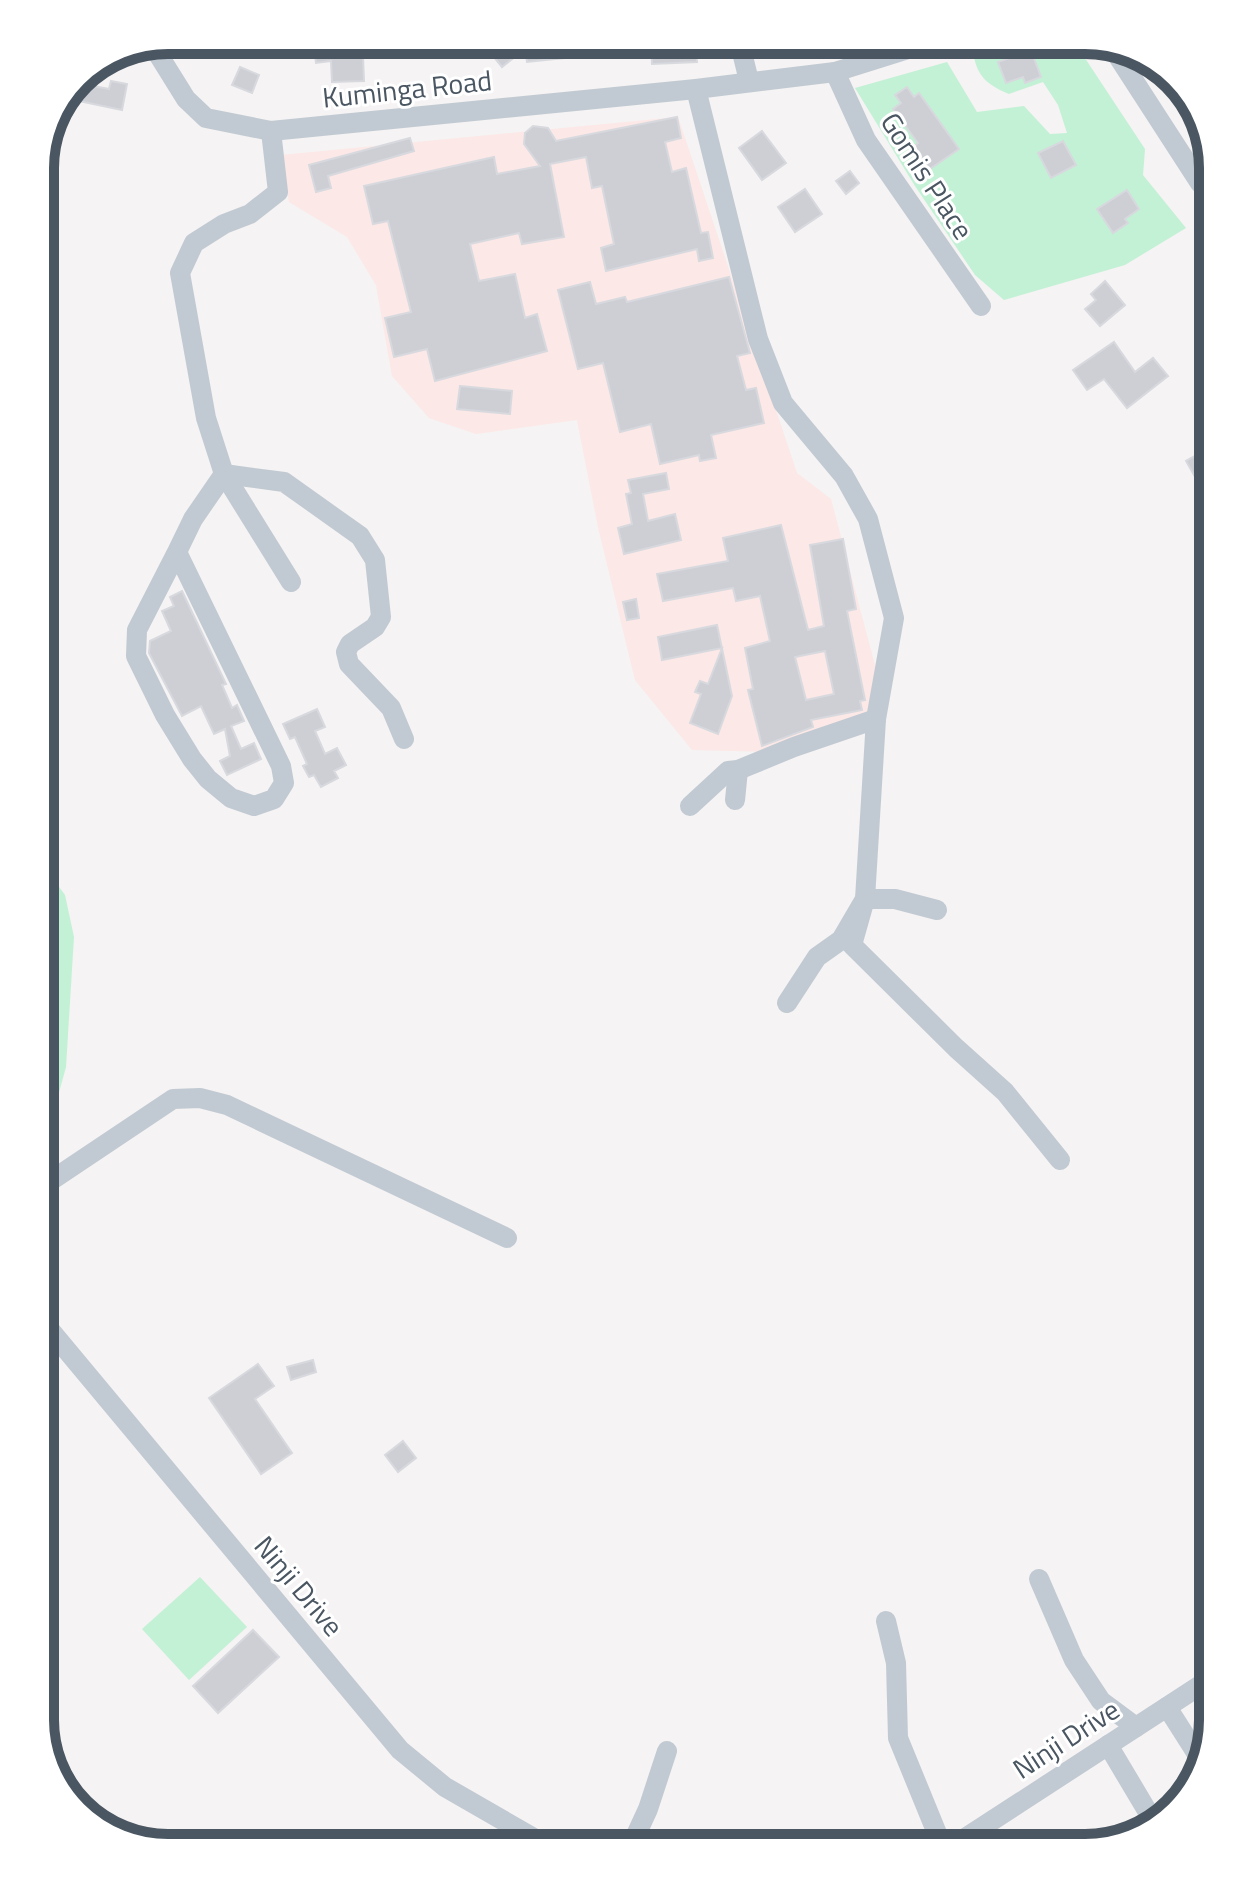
<svg xmlns="http://www.w3.org/2000/svg" width="1253" height="1888" font-family="'Titillium Web',sans-serif">
<style>
.medical{fill:#fce8e6}
.green{fill:#c3f1d5}
.building{fill:#cdcfd5;stroke:#d7d9de;stroke-width:2;fill-rule:evenodd}
.lines{fill:none;stroke-linecap:round;stroke-linejoin:round}
.minor{stroke:#c1cad2;stroke-width:20}
.labels{text-anchor:middle;stroke-width:6;stroke-linejoin:round;paint-order:stroke}
.street-label{font-size:28px;fill:#4a5661;stroke:#fff}
.rim{fill:none;stroke:#4a5661;stroke-width:10}
</style>
<rect width="100%" height="100%" fill="#f5f3f3"/>
<path class="medical" d="M678,117L797,473L831,499L877,673L868,724L778,752L692,750L635,680L598,527L577,420L476,434L429,418L392,376L376,285L347,237L289,202L281,155Z"/>
<g class="green">
<path d="M1019,40H1073L1145,149L1143,175L1186,228L1125,265L1004,300L975,275L915,186L855,88L947,62L977,112L1024,106L1050,134L1067,133L1058,105L1043,82L1009,94C990,86 978,78 974,57Z"/>
<path d="M40,861L65,895L74,937L66,1067L49,1129L40,1138Z"/>
<path d="M200,1577L247,1627L189,1680L142,1629Z"/>
</g>
<g class="building">
<path d="M313,40H329L331,55L354,54V57H363L364,81L332,82L331,61L316,63Z"/>
<path d="M502,40L516,56L502,67L489,51Z"/>
<path d="M524,40H572L574,57L527,62Z"/>
<path d="M651,40H695L697,62L652,64Z"/>
<path d="M1031,50L1041,77L1025,83L1023,77L1006,83L998,62Z"/>
<path d="M240,67L259,75L252,93L232,85Z"/>
<path d="M111,81L127,84L122,110L74,100L78,83L109,89Z"/>
<path d="M907,87L914,97L919,93L959,149L924,173L915,160L920,157L913,147L918,143L893,109L901,103L895,95Z"/>
<path d="M677,117L681,138L665,142L672,172L686,168L701,233L708,232L713,258L699,261L697,249L606,271L601,248L614,244L602,186L592,188L586,157L550,164L564,237L522,244L519,233L470,244L479,281L515,274L525,318L537,314L547,351L435,381L427,349L394,357L385,318L411,312L388,221L373,224L364,186L494,157L497,174L540,166L524,144L525,133L533,126L548,128L556,141Z"/>
<path d="M762,131L786,163L762,180L739,148Z"/>
<path d="M410,138L414,151L328,176L331,188L316,192L309,165Z"/>
<path d="M1063,141L1076,165L1051,178L1038,153Z"/>
<path d="M850,171L859,183L846,194L836,181Z"/>
<path d="M805,189L822,214L795,232L778,207Z"/>
<path d="M1127,190L1139,209L1125,219L1128,223L1113,233L1097,209Z"/>
<path d="M729,277L750,353L737,356L746,390L756,388L764,423L711,435L716,458L700,461L699,455L660,464L651,424L620,432L603,363L578,369L558,290L590,282L596,304L625,297L627,302Z"/>
<path d="M1105,281L1125,305L1100,326L1085,309L1096,300L1091,294Z"/>
<path d="M1114,342L1135,372L1153,358L1168,376L1127,408L1104,379L1087,390L1073,370Z"/>
<path d="M460,386L512,391L510,414L457,409Z"/>
<path d="M1213,446V486L1203,491L1186,461Z"/>
<path d="M666,473L669,489L643,494L648,521L675,514L681,540L624,554L618,528L632,524L626,494L631,493L628,480Z"/>
<path d="M781,525L808,630L824,626L810,545L843,539L856,609L847,611L865,700L860,701L862,710L811,720L813,727L762,746L748,690L753,689L745,648L770,641L760,596L736,601L733,588L663,601L657,574L728,561L723,538ZM825,651L834,694L806,700L795,657Z"/>
<path d="M182,591L226,684L222,685L232,708L237,705L244,721L231,726L241,749L254,743L261,759L227,775L220,761L230,756L225,729L214,734L201,706L182,716L149,653L150,641L171,631L162,611L174,606L170,597Z"/>
<path d="M636,599L639,618L627,620L623,602Z"/>
<path d="M717,625L732,696L718,734L690,723L701,694L695,692L700,681L708,684L722,648L662,660L658,637Z"/>
<path d="M317,709L325,727L315,731L325,754L337,748L346,765L334,771L338,778L321,787L314,775L309,777L303,766L307,764L295,737L290,739L283,724Z"/>
<path d="M313,1360L316,1372L291,1380L287,1367Z"/>
<path d="M258,1364L274,1386L255,1399L292,1453L261,1474L209,1398Z"/>
<path d="M403,1441L416,1458L398,1472L385,1455Z"/>
<path d="M253,1630L279,1657L218,1713L193,1686Z"/>
</g>
<g class="lines">
<g class="minor">
<path d="M739,40L749,81"/>
<path d="M153,46L186,99L206,118L271,131L696,89L835,72L937,40"/>
<path d="M1112,47L1200,183L1213,196"/>
<path d="M835,72L866,140L981,306"/>
<path d="M696,89L758,339L783,403L844,476L868,519L894,618L876,719L865,899L841,940L817,957L787,1003"/>
<path d="M271,131L278,192L250,214L224,224L194,243L180,273L206,418L224,474L291,582"/>
<path d="M177,552L137,630L136,656L165,715L192,759L208,779L231,798L254,806L274,799L284,783L281,766L177,552L193,519L224,474L284,482L360,536L375,560L381,617L375,627L350,644L346,652L349,664L391,708L404,739"/>
<path d="M735,800L738,770"/>
<path d="M690,806L728,771L738,770L794,747L876,719"/>
<path d="M937,910L895,899H865L852,945L956,1048L1005,1092L1060,1160"/>
<path d="M40,1188L173,1099L200,1098L227,1105L507,1238"/>
<path d="M40,1318L400,1750L445,1787L551,1848"/>
<path d="M1039,1579L1074,1660L1101,1701L1136,1727"/>
<path d="M886,1621L896,1663L898,1738L943,1848"/>
<path d="M1167,1707L1202,1762"/>
<path d="M1108,1745L1155,1824"/>
<path d="M630,1848L648,1809L667,1751"/>
<path d="M950,1848L1213,1677"/>
</g>
</g>
<g class="labels">
<g class="street-label">
<text transform="translate(407 89) rotate(-6)" y="10">Kuminga Road</text>
<text transform="translate(927 176) rotate(57)" y="10">Gomis Place</text>
<text transform="translate(299 1586) rotate(50)" y="10">Ninji Drive</text>
<text transform="translate(1066 1739) rotate(-33)" y="10">Ninji Drive</text>
</g>
</g>
<path d="M0 0H1253V1888H0ZM168 54H1085A114 114 0 0 1 1199 168V1720A114 114 0 0 1 1085 1834H168A114 114 0 0 1 54 1720V168A114 114 0 0 1 168 54Z" fill="#fff" fill-rule="evenodd"/>
<path class="rim" d="M168 54H1085A114 114 0 0 1 1199 168V1720A114 114 0 0 1 1085 1834H168A114 114 0 0 1 54 1720V168A114 114 0 0 1 168 54Z"/>
</svg>
